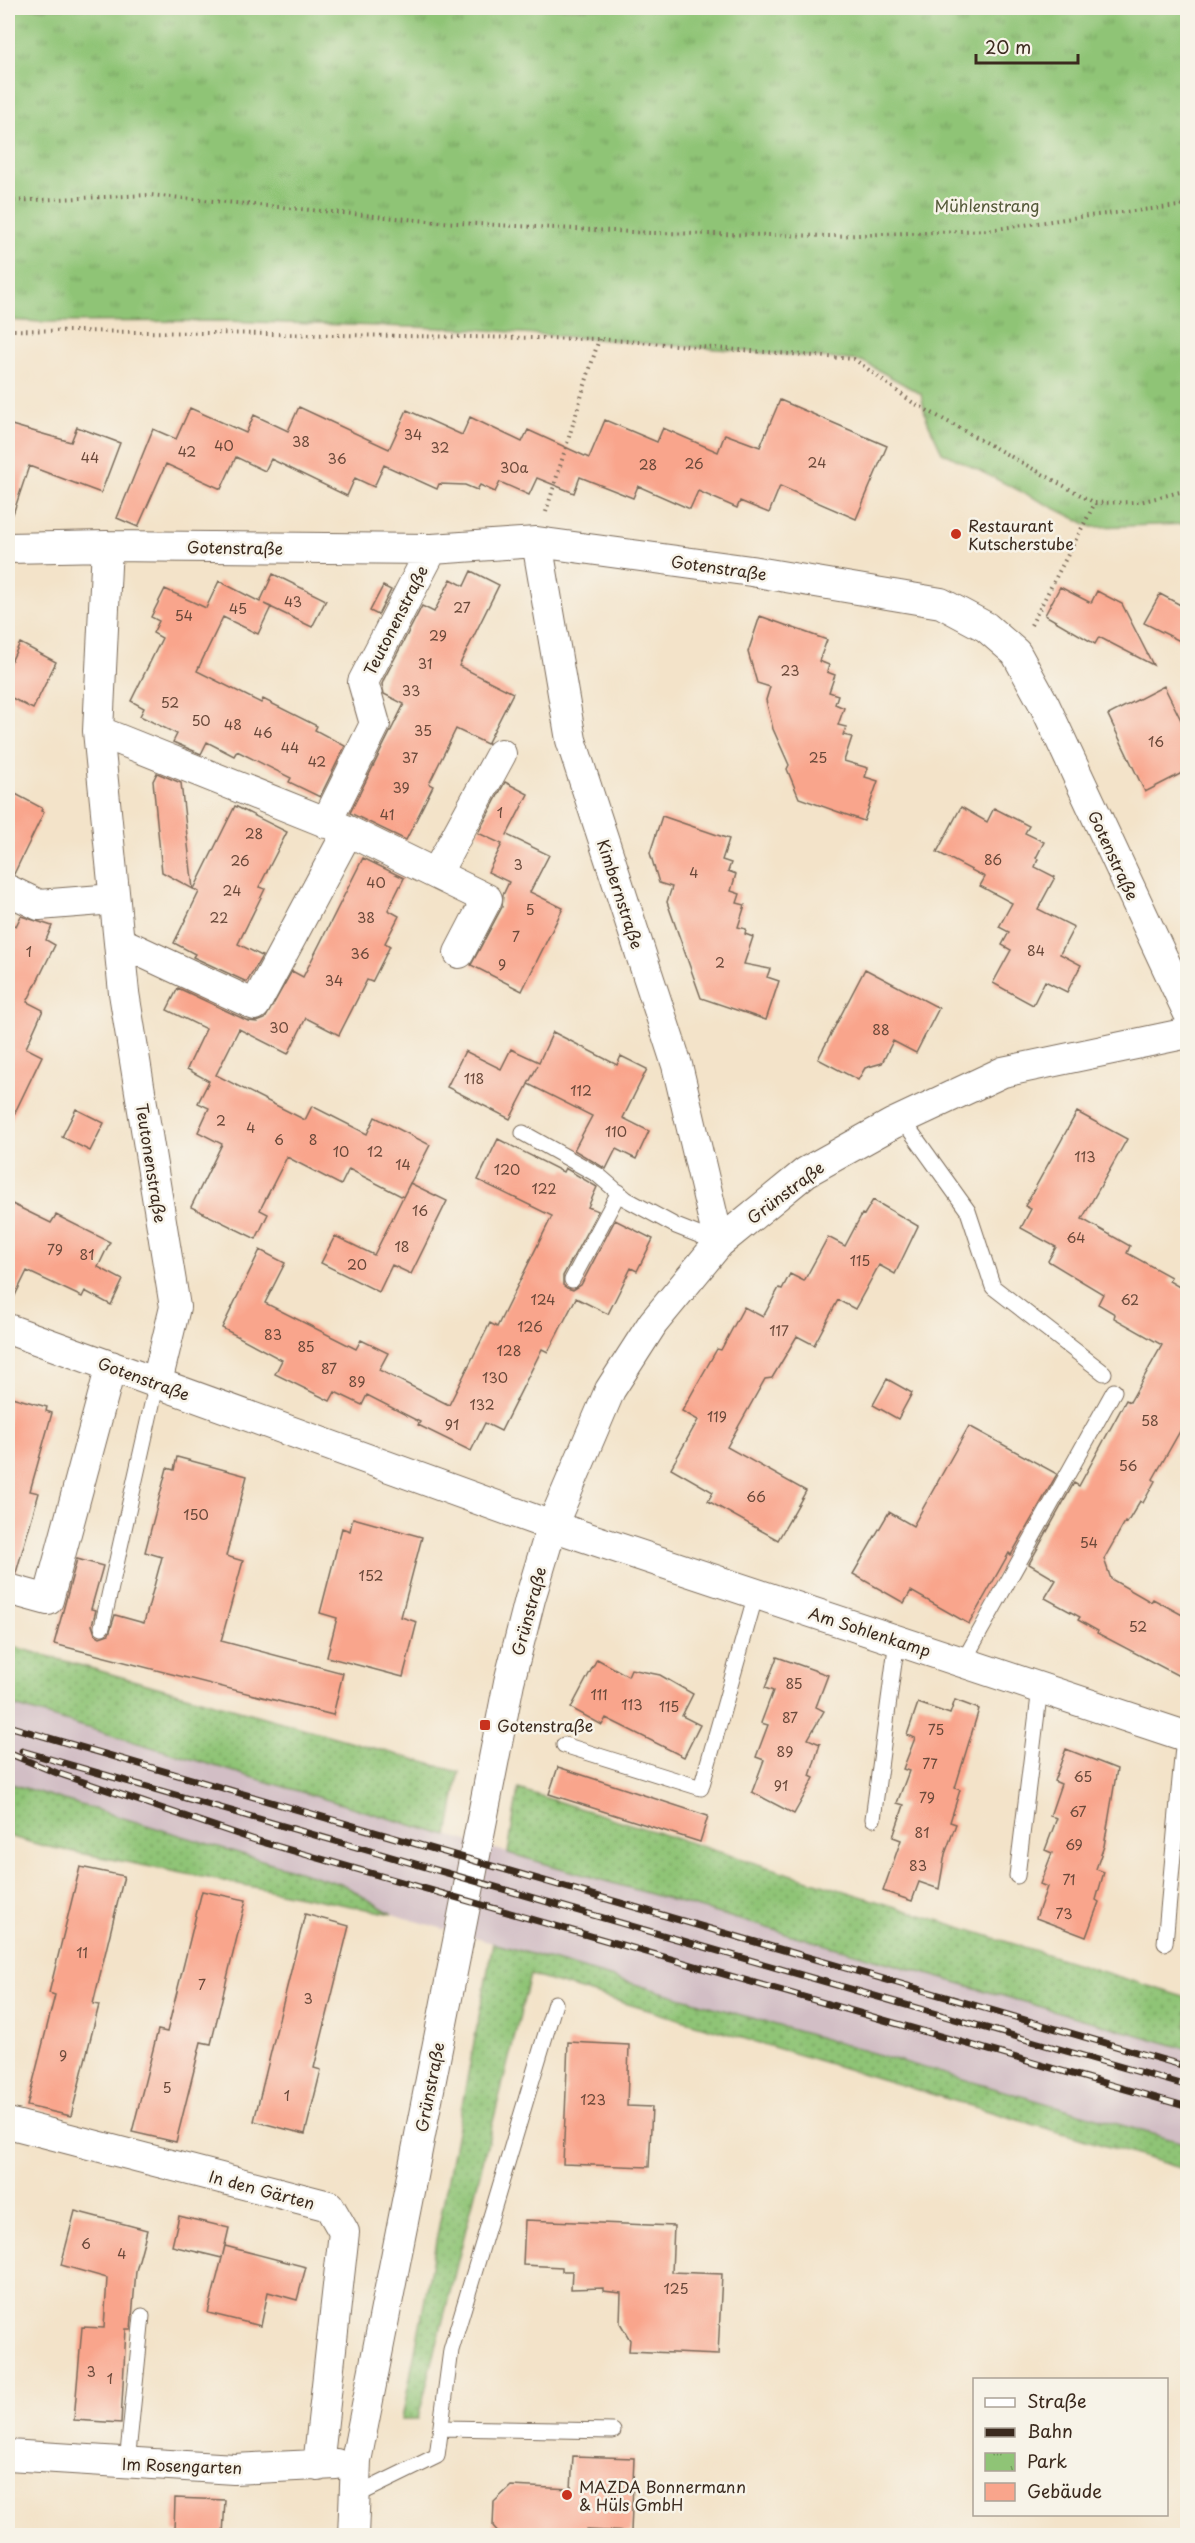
<svg xmlns="http://www.w3.org/2000/svg" width="1195" height="2543" viewBox="0 0 1195 2543" font-family="'Playpen Sans',sans-serif">
<defs>
<pattern id="grass-dots" width="8" height="8" patternUnits="userSpaceOnUse" patternTransform="scale(1.5)"><rect width="8" height="8" fill="#8fc476"/><path d="M2 2h.1M6 6h.1" fill="none" stroke="#769f60" stroke-width="1.8" stroke-linecap="round"/></pattern>
<pattern id="park-tufts" width="24" height="20" patternUnits="userSpaceOnUse" patternTransform="scale(1.5)"><rect width="24" height="20" fill="#8fc476"/><path d="M3 7l-1-3M5 7V3M7 7l1-3M15 17l-1-3M17 17v-4M19 17l1-3" fill="none" stroke="#769f60"/></pattern>
</defs>
<rect width="100%" height="100%" fill="#f7f3e8"/>
<filter id="ink" filterUnits="userSpaceOnUse"><feTurbulence type="fractalNoise" baseFrequency=".0167" numOctaves="2"/><feDisplacementMap in="SourceGraphic" scale="12" xChannelSelector="R" yChannelSelector="G"/><feConvolveMatrix kernelMatrix="1 2 1 2 8 2 1 2 1" color-interpolation-filters="sRGB"/></filter>
<filter id="wash" filterUnits="userSpaceOnUse"><feTurbulence type="fractalNoise" baseFrequency=".008" numOctaves="4" result="noise"/><feDisplacementMap in="SourceGraphic" scale="24" xChannelSelector="R" yChannelSelector="G"/><feGaussianBlur stdDeviation="1.35" result="paint"/><feColorMatrix in="noise" values="0 0 0 0 0 0 0 0 0 0 0 0 0 0 0 0 0 1.4 0 .05"/><feComposite in="paint" operator="in"/></filter>
<g filter="url(#wash)">
<rect width="100%" height="100%" fill="#f3e3c9"/>
<path fill="#d2bec5" d="M8 1704 508 1853 1187 2049V2144L392 1914 344 1885 8 1783Z"/>
<path fill="url(#grass-dots)" stroke="#65774a" stroke-width="1.5" d="M8 1645 459 1772 448 1836 8 1704Z
M8 1783 344 1885 392 1914 44 1846 8 1836Z
M518 1789 1187 1998V2049L508 1853Z
M493 1943 1187 2144V2170L530 1975 418 2419H402Z"/>
<path fill="url(#park-tufts)" stroke="#65774a" stroke-width="1.5" d="M8 8H1187V524L1092 527 942 452 926 418 921 394 862 361 474 329 225 321 42 322 8 320Z"/>
<g id="blocks">
<path fill="#f9a58c" d="M780 400 887 446 856 519 780 486 769 513 740 501 737 508 698 491 690 509 638 486 633 498 580 477 574 493 537 478 529 495 500 482 495 492 480 485 477 490 465 485 439 484 437 489 384 465 374 487 355 478 347 496 271 459 265 471 236 457 221 489 166 464 138 527 117 518 153 429 176 439 190 408 246 433 254 415 288 431 299 407 389 449 407 410 462 435 470 417 522 442 528 430 589 458 605 420 657 442 663 428 718 452 725 434 760 447Z
M8 424 71 442 77 427 120 443 101 493 29 466 13 514 8 513Z
M471 571 499 585 459 666 513 693 487 744 456 729 429 784 433 786 406 840 350 813 404 704 384 694 382 684 384 679 422 606 434 612 451 579 464 586Z
M273 574 326 600 312 627 264 604 271 607 258 634 223 617 197 671 261 703 263 699 317 726 315 730 345 746 320 797 289 782 291 778 237 751 234 756 207 742 201 754 173 742 177 734 140 716 144 708 131 701 162 638 153 633 159 621 151 617 165 589 206 608 219 581 260 602Z
M383 586 391 590 378 615 370 611Z
M1060 587 1091 603 1097 591 1122 604 1153 665 1099 637 1095 644 1045 615Z
M1160 594 1188 609V645L1144 623Z
M760 616 827 640 819 661 829 665 827 672 835 675 829 692 838 695 835 704 844 708 838 725 846 727 843 735 852 737 844 761 868 768 865 777 878 781 864 821 799 798 787 769 789 765 773 729 766 700 770 687 757 683 748 652Z
M20 643 56 662 33 709 8 696V668Z
M1164 686 1188 734V770L1145 792 1108 715Z
M157 773 181 783 193 889 162 872 153 781Z
M505 782 528 794 507 835 549 855 530 892 563 908 522 991 471 965 502 907 503 895 509 882 488 872 502 844 478 833Z
M8 790 42 808 41 811 44 812 14 874 8 873Z
M235 806 287 832 259 887 265 889 238 944 262 956 247 982 193 957 195 954 174 943 199 892 194 889Z
M961 807 987 822 994 808 1029 826 1025 833 1044 842 1036 858 1038 859 1035 867 1055 877 1038 909 1074 927 1060 954 1081 965 1067 992 1045 981 1033 1005 993 983 1011 950 1002 945 1009 932 999 927 1012 903 980 886 985 877 937 852Z
M662 816 729 839 722 860 731 863 728 871 736 874 731 891 740 894 737 903 745 905 738 927 746 929 745 934 753 937 744 964 770 969 767 977 779 981 766 1020 701 998 667 902 672 887 659 883 650 853Z
M363 858 404 878 388 910 399 916 385 943 390 946 372 982 367 980 339 1035 306 1018 288 1054 239 1029 216 1075 305 1120 312 1106 367 1134 375 1117 430 1145 403 1197 349 1169 341 1185 287 1157 260 1210 268 1214 256 1239 191 1207 222 1144 198 1132 209 1108 198 1103 209 1081 187 1069 206 1029 167 1010 178 988 248 1021 257 1022 265 1019 292 971 303 977Z
M21 916 52 926 46 940 55 945 27 1002 43 1010 26 1048 42 1056 8 1127V922L16 926Z
M865 969 939 1008 916 1053 893 1041 882 1063 865 1068 858 1080 818 1059Z
M553 1032 617 1065 621 1056 647 1069 623 1118 649 1131 636 1159 616 1149 606 1169 574 1150 592 1116 528 1084 538 1065 510 1119 447 1087 465 1051 501 1069 511 1049 539 1062Z
M76 1109 104 1123 90 1151 62 1137Z
M1077 1112 1127 1139 1082 1219 1130 1246 1127 1253 1171 1277 1169 1281 1188 1292V1417L1153 1479 1155 1481 1143 1503 1140 1501 1127 1523 1125 1522 1104 1559 1111 1579 1151 1602 1153 1599 1188 1618V1661L1179 1676 1097 1633 1098 1631 1078 1620 1080 1617 1045 1598 1056 1580 1029 1564 1074 1483 1079 1486 1126 1400 1130 1402 1162 1345 1114 1318 1115 1314 1098 1304 1103 1294 1048 1261 1056 1247 1021 1228 1031 1209 1025 1206Z
M498 1139 563 1172 565 1168 597 1187 588 1207 598 1211 563 1276V1285L567 1288 573 1290 581 1285 615 1220 653 1239 637 1271 631 1268 608 1314 576 1298 548 1352 542 1349 501 1431 485 1423 471 1451 418 1425 420 1422 367 1395 362 1405 335 1392 330 1401 275 1374 282 1360 222 1328 260 1250 285 1263 265 1303 356 1349 361 1340 388 1353 379 1370 449 1405 490 1323 497 1327 552 1216 478 1180Z
M410 1183 447 1201 411 1274 392 1265 379 1292 321 1263 335 1236 374 1255Z
M873 1200 918 1226 895 1274 879 1265 855 1309 838 1300 814 1345 797 1336 772 1378 765 1379 727 1447 806 1491 778 1540 708 1501 713 1492 671 1468 698 1420 682 1411 717 1349 721 1350 744 1307 763 1317 779 1288 782 1289 790 1274 804 1281 828 1237 845 1246 862 1214 864 1215Z
M8 1202 51 1223 56 1215 110 1242 98 1267 123 1280 111 1305 85 1291 82 1297 27 1271 8 1310Z
M887 1379 912 1393 898 1419 873 1405Z
M8 1396 47 1407 46 1411 52 1413 30 1491 39 1493 16 1573 8 1572Z
M969 1426 1057 1474 1011 1555 1009 1553 969 1624 911 1591 904 1603 853 1574 889 1512 913 1526Z
M177 1457 247 1476 226 1556 243 1561 221 1641 343 1673 333 1715 54 1644 77 1559 103 1566 91 1609 96 1610 92 1625 95 1634 100 1637 109 1634 115 1615 144 1623 162 1557 145 1552 167 1468 174 1470Z
M353 1518 422 1537 401 1617 417 1622 403 1677 327 1657 337 1618 320 1613 342 1528 350 1531Z
M777 1657 828 1675 816 1707 824 1711 808 1739 820 1744 810 1776 814 1778 794 1814 752 1792 764 1760 756 1757 768 1725 761 1723 773 1691 765 1688Z
M597 1659 628 1676 631 1669 660 1675 693 1694 682 1716 700 1725 684 1757 606 1718 602 1725 571 1708Z
M955 1700 979 1709 955 1788 960 1790 950 1822 956 1824 945 1854 939 1889 919 1882 912 1901 883 1891 901 1840 893 1837 904 1805 897 1803 909 1771 903 1769 915 1738 907 1735 918 1703 950 1714Z
M1066 1749 1117 1769 1104 1846 1096 1869 1104 1872 1096 1900 1099 1902 1086 1937 1036 1918 1047 1887 1040 1884 1052 1853 1045 1850 1057 1818 1050 1816 1061 1784 1054 1781Z
M558 1767 708 1816 700 1842 549 1794Z
M80 1867 124 1876 93 2004 99 2005 71 2116 27 2106 55 1995 49 1993Z
M202 1891 246 1900 211 2044 201 2042 176 2142 132 2132 158 2030 167 2032Z
M305 1914 349 1926 314 2068 321 2070 305 2134 254 2121Z
M568 2042 629 2045 627 2106 652 2107 649 2167 563 2164Z
M75 2211 147 2230 136 2271 131 2329H126L121 2423 74 2420 82 2327 104 2328 107 2278 61 2265Z
M179 2216 229 2228 222 2258 172 2246Z
M525 2220 674 2226 672 2272 722 2274 718 2355 629 2351 630 2340 620 2323 621 2293 603 2291V2288L571 2289 572 2271H562V2267L523 2265Z
M225 2246 306 2267 297 2300 268 2292 261 2326 208 2313Z
M573 2456 634 2458 631 2532 587 2530V2535H501L493 2526 494 2502 511 2486 571 2489Z
M175 2498 225 2500 223 2535H179V2532L174 2531Z"/>
</g>
</g>
<g filter="url(#ink)">
<use href="#blocks" fill-opacity="0" stroke="#7b6b5a" stroke-width="1.5"/>
<g fill="none" stroke-linecap="round" stroke-linejoin="round">
<g stroke="#7b6b5a" stroke-width="17">
<path id="service" d="M902 1119 968 1211 993 1287 1104 1373
M523 1133 598 1175 626 1199 676 1226 719 1243
M572 1280 619 1192
M102 1627 157 1382
M963 1662 1114 1391
M564 1745 701 1788 756 1594
M873 1819 897 1640
M1017 1876 1040 1688
M1165 1943 1184 1736
M442 2428 613 2431
M127 2463 142 2316
M355 2496 437 2456 451 2350 555 2003"/>
</g>
<g stroke="#7b6b5a" stroke-width="32">
<path id="minor" d="M537 542 571 740 677 1065 719 1243
M107 546 98 731 124 993 175 1307 157 1382
M8 548 107 546 432 549 537 542 751 571 941 603 986 627 1016 653 1045 706 1188 1012
M98 731 348 831 487 899 459 953
M326 823 375 724 363 682 432 549
M436 874 501 754
M8 890 39 905 114 899
M120 942 255 1005 348 831
M8 1329 552 1526 1188 1737
M8 1589 48 1600 111 1366
M8 2123 329 2206 344 2232 318 2466
M8 2455 234 2469 336 2464
M353 2536 356 2461 509 1682 530 1599 552 1526 610 1390 653 1323 719 1243 806 1172 892 1124 1003 1072 1188 1033"/>
</g>
<path stroke="#7b6b5a" stroke-width="4" stroke-dasharray="1.5 4.5" stroke-linecap="butt" d="M8 201 150 195 439 222 652 233 831 236 989 230 1079 217 1188 205
M8 330 600 339 854 359 912 402 1095 503 1140 502 1188 490
M546 512 599 339
M1031 625 1095 503"/>
<use href="#service" stroke="#fff" stroke-width="15"/>
<use href="#minor" stroke="#fff" stroke-width="30"/>
<g stroke="#3b2a1e" stroke-width="7">
<path id="rail" d="M8 1726 1188 2067
M22 1751 1188 2086
M8 1753 57 1773 255 1840 1188 2107"/>
</g>
<use href="#rail" stroke="#f7f3e8" stroke-width="4.5" stroke-dasharray="14" stroke-linecap="butt"/>
</g>
</g>
<g fill="#c8321e" stroke="#f7f3e8" stroke-width="2">
<circle cx="956" cy="534" r="6"/>
<rect x="479" y="1719" width="12" height="12" rx="3"/>
<circle cx="567" cy="2495" r="6"/>
</g>
<g text-anchor="middle" dominant-baseline="central" stroke-width="5" stroke-linejoin="round" paint-order="stroke">
<g font-size="14" fill="#6a493a">
<text x="413" y="434">34</text>
<text x="301" y="441">38</text>
<text x="224" y="445">40</text>
<text x="440" y="447">32</text>
<text x="187" y="451">42</text>
<text x="90" y="457">44</text>
<text x="337" y="458">36</text>
<text x="817" y="462">24</text>
<text x="694" y="463">26</text>
<text x="648" y="464">28</text>
<text x="514" y="467">30a</text>
<text x="293" y="601">43</text>
<text x="462" y="607">27</text>
<text x="238" y="608">45</text>
<text x="184" y="615">54</text>
<text x="438" y="635">29</text>
<text x="425" y="663">31</text>
<text x="790" y="670">23</text>
<text x="411" y="690">33</text>
<text x="170" y="702">52</text>
<text x="201" y="720">50</text>
<text x="233" y="724">48</text>
<text x="423" y="730">35</text>
<text x="263" y="732">46</text>
<text x="1156" y="741">16</text>
<text x="290" y="747">44</text>
<text x="410" y="757">37</text>
<text x="818" y="757">25</text>
<text x="317" y="761">42</text>
<text x="401" y="787">39</text>
<text x="500" y="812">1</text>
<text x="387" y="814">41</text>
<text x="254" y="833">28</text>
<text x="993" y="859">86</text>
<text x="240" y="860">26</text>
<text x="518" y="864">3</text>
<text x="694" y="872">4</text>
<text x="376" y="882">40</text>
<text x="232" y="890">24</text>
<text x="530" y="909">5</text>
<text x="219" y="917">22</text>
<text x="366" y="917">38</text>
<text x="516" y="936">7</text>
<text x="1036" y="950">84</text>
<text x="29" y="951">1</text>
<text x="360" y="953">36</text>
<text x="720" y="962">2</text>
<text x="502" y="964">9</text>
<text x="334" y="980">34</text>
<text x="279" y="1027">30</text>
<text x="881" y="1029">88</text>
<text x="474" y="1078">118</text>
<text x="581" y="1090">112</text>
<text x="221" y="1120">2</text>
<text x="251" y="1127">4</text>
<text x="616" y="1131">110</text>
<text x="279" y="1139">6</text>
<text x="313" y="1139">8</text>
<text x="341" y="1151">10</text>
<text x="375" y="1151">12</text>
<text x="1085" y="1156">113</text>
<text x="403" y="1164">14</text>
<text x="507" y="1169">120</text>
<text x="544" y="1188">122</text>
<text x="420" y="1210">16</text>
<text x="1076" y="1237">64</text>
<text x="402" y="1246">18</text>
<text x="55" y="1249">79</text>
<text x="87" y="1254">81</text>
<text x="860" y="1260">115</text>
<text x="357" y="1264">20</text>
<text x="543" y="1299">124</text>
<text x="1130" y="1299">62</text>
<text x="530" y="1326">126</text>
<text x="779" y="1330">117</text>
<text x="273" y="1334">83</text>
<text x="306" y="1346">85</text>
<text x="509" y="1350">128</text>
<text x="329" y="1368">87</text>
<text x="495" y="1377">130</text>
<text x="357" y="1381">89</text>
<text x="482" y="1404">132</text>
<text x="717" y="1416">119</text>
<text x="1150" y="1420">58</text>
<text x="452" y="1424">91</text>
<text x="1128" y="1465">56</text>
<text x="756" y="1496">66</text>
<text x="196" y="1514">150</text>
<text x="1089" y="1542">54</text>
<text x="371" y="1575">152</text>
<text x="1138" y="1626">52</text>
<text x="794" y="1683">85</text>
<text x="599" y="1694">111</text>
<text x="632" y="1704">113</text>
<text x="669" y="1706">115</text>
<text x="790" y="1717">87</text>
<text x="936" y="1729">75</text>
<text x="785" y="1751">89</text>
<text x="930" y="1763">77</text>
<text x="1083" y="1776">65</text>
<text x="781" y="1785">91</text>
<text x="927" y="1797">79</text>
<text x="1078" y="1811">67</text>
<text x="922" y="1832">81</text>
<text x="1074" y="1844">69</text>
<text x="918" y="1865">83</text>
<text x="1069" y="1879">71</text>
<text x="1064" y="1913">73</text>
<text x="82" y="1952">11</text>
<text x="202" y="1984">7</text>
<text x="308" y="1998">3</text>
<text x="63" y="2055">9</text>
<text x="167" y="2087">5</text>
<text x="287" y="2095">1</text>
<text x="593" y="2099">123</text>
<text x="86" y="2243">6</text>
<text x="122" y="2253">4</text>
<text x="676" y="2288">125</text>
<text x="91" y="2371">3</text>
<text x="110" y="2378">1</text>
</g>
<g font-size="16" fill="#545838" stroke="#f7f3e8">
<text x="987" y="205">Mühlenstrang</text>
</g>
<g font-size="16" fill="#3b2a1e" stroke="#f7f3e8" text-anchor="start">
<text x="968" y="525">Restaurant<tspan x="968" dy="18">Kutscherstube</tspan></text>
<text x="497" y="1725">Gotenstraße</text>
<text x="579" y="2486">MAZDA Bonnermann<tspan x="579" dy="18">&amp; Hüls GmbH</tspan></text>
</g>
<g font-size="16" fill="#3b2a1e" stroke="#f7f3e8">
<text transform="translate(235 547) rotate(1)">Gotenstraße</text>
<text transform="translate(719 567) rotate(8)">Gotenstraße</text>
<text transform="translate(395 620) rotate(-63)">Teutonenstraße</text>
<text transform="translate(1114 855) rotate(65)">Gotenstraße</text>
<text transform="translate(621 894) rotate(72)">Kimbernstraße</text>
<text transform="translate(152 1163) rotate(81)">Teutonenstraße</text>
<text transform="translate(785 1192) rotate(-37)">Grünstraße</text>
<text transform="translate(144 1378) rotate(20)">Gotenstraße</text>
<text transform="translate(528 1611) rotate(-75)">Grünstraße</text>
<text transform="translate(870 1631) rotate(18)">Am Sohlenkamp</text>
<text transform="translate(429 2087) rotate(-79)">Grünstraße</text>
<text transform="translate(262 2189) rotate(15)">In den Gärten</text>
<text transform="translate(182 2465) rotate(2)">Im Rosengarten</text>
</g>
</g>
<rect width="1195" height="2543" fill="none" stroke="#f7f3e8" stroke-width="30"/>
<rect x="973" y="2378" width="195" height="138" fill="#f7f3e8" stroke="#aca397" stroke-width="1.5"/>
<rect x="985" y="2398" width="30" height="9" fill="#ffffff" stroke="#aca397" stroke-width="1.5"/>
<text x="1027" y="2408" font-size="18" fill="#3b2a1e">Straße</text>
<rect x="985" y="2428" width="30" height="9" fill="#3b2a1e" stroke="#aca397" stroke-width="1.5"/>
<text x="1027" y="2438" font-size="18" fill="#3b2a1e">Bahn</text>
<rect x="985" y="2453" width="30" height="18" fill="url(#park-tufts)" stroke="#aca397" stroke-width="1.5"/>
<text x="1027" y="2468" font-size="18" fill="#3b2a1e">Park</text>
<rect x="985" y="2483" width="30" height="18" fill="#f9a58c" stroke="#aca397" stroke-width="1.5"/>
<text x="1027" y="2498" font-size="18" fill="#3b2a1e">Gebäude</text>
<path d="M976 54v9h102v-9" fill="none" stroke="#3b2a1e" stroke-width="3"/>
<text x="985" y="54" font-size="18" fill="#3b2a1e" stroke="#f7f3e8" stroke-width="4.5" paint-order="stroke">20 m</text>
</svg>
